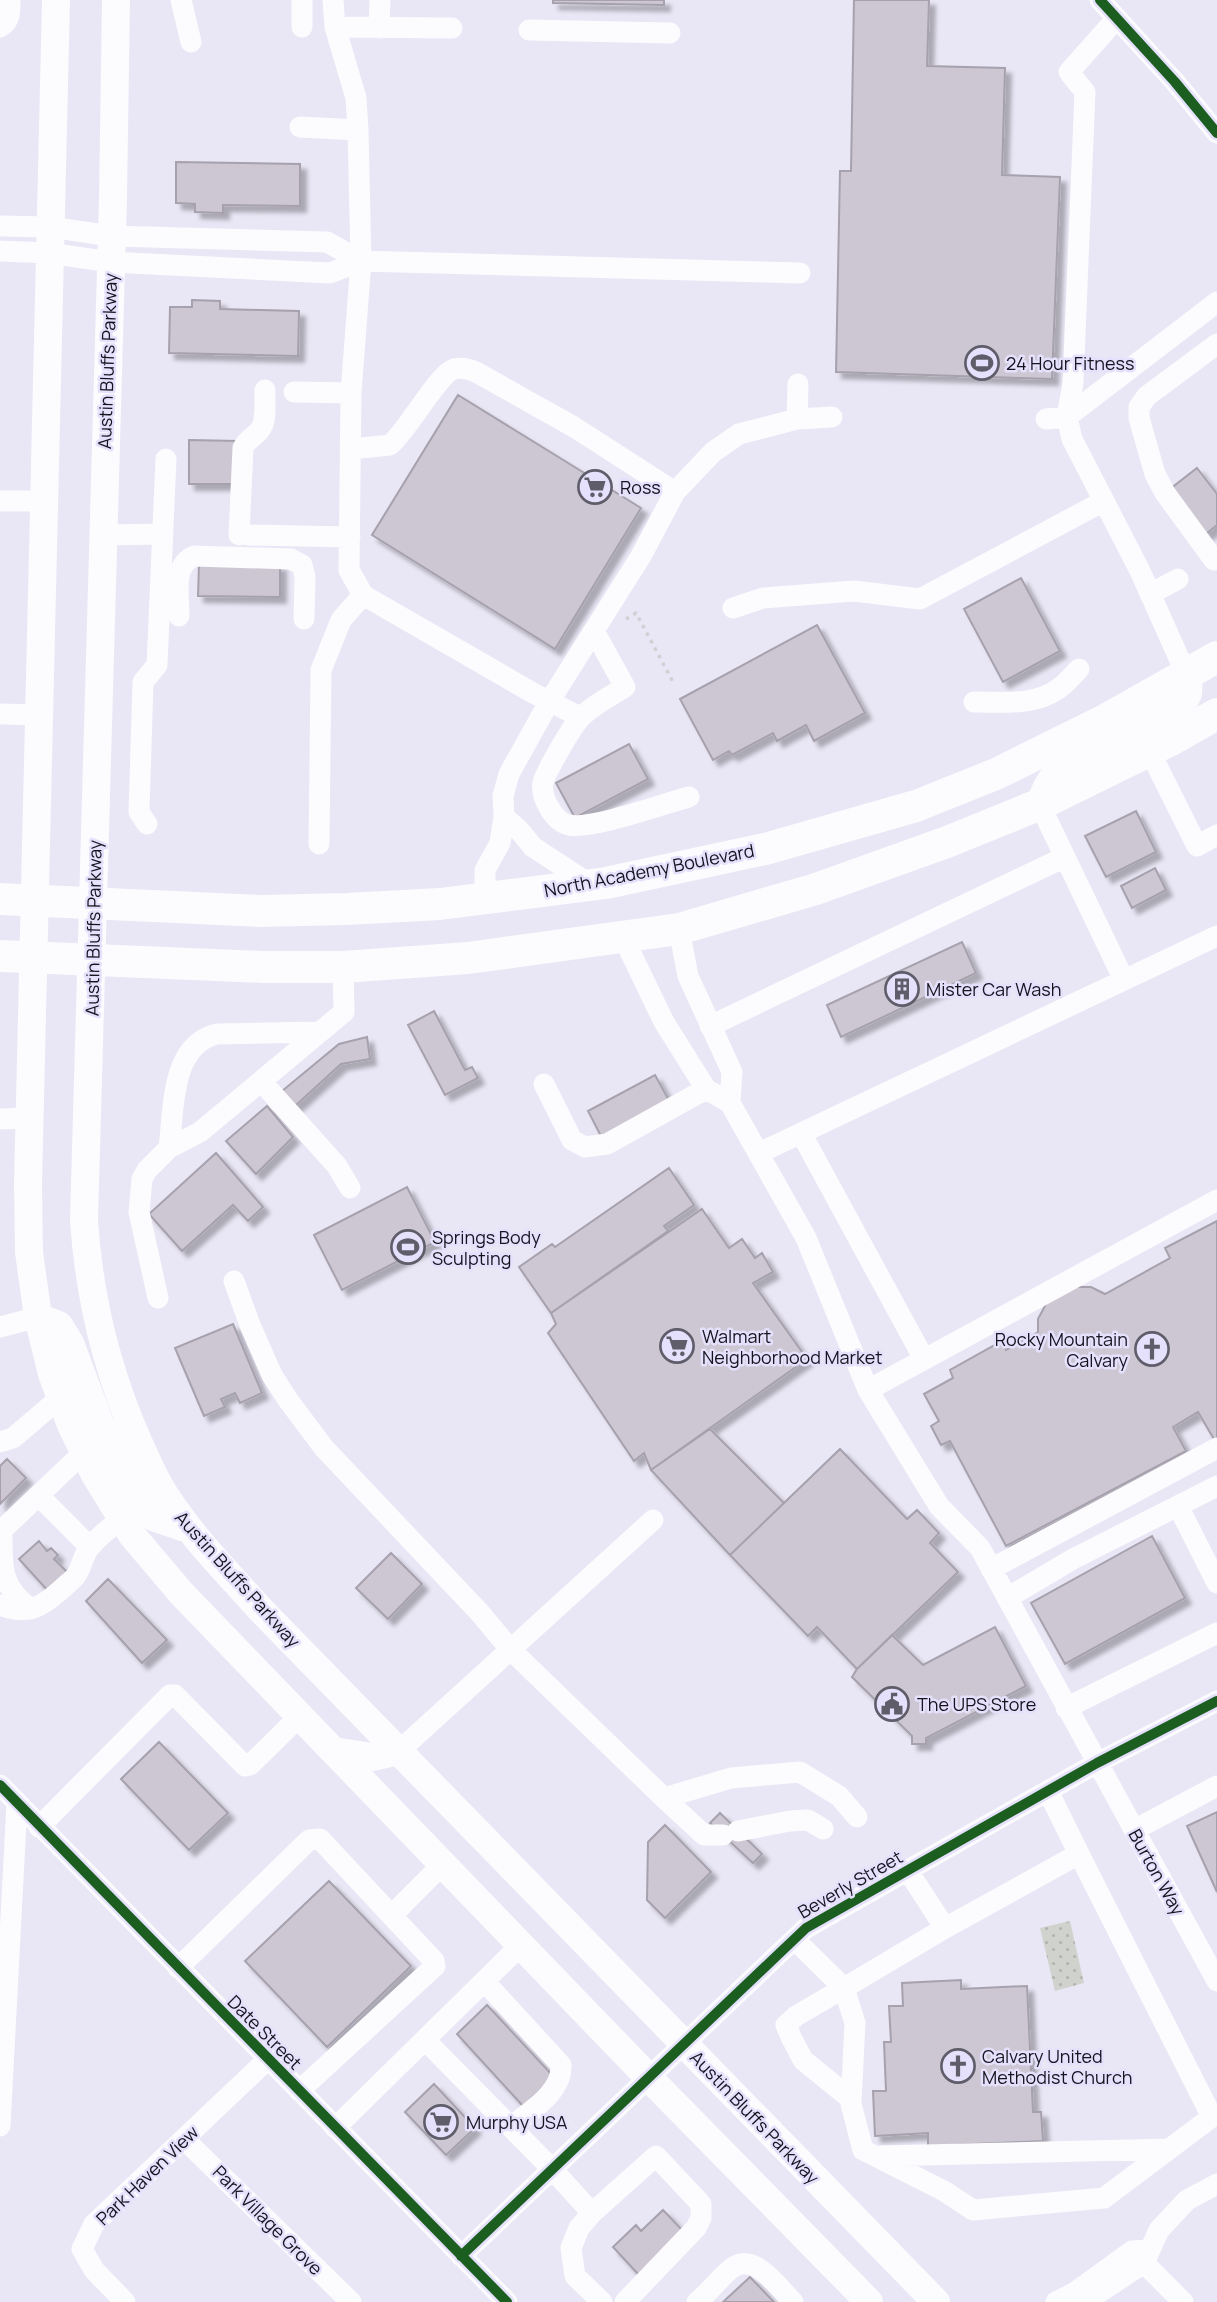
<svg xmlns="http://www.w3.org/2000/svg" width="1217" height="2302" viewBox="0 0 1217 2302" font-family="Manrope,sans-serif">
<defs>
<pattern id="park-dots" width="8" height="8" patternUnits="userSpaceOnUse" patternTransform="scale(1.75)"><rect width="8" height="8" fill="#d0d3cd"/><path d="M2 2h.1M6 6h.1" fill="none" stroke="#b2b4b0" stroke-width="1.8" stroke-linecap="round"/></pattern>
<filter id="shadow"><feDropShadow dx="6" dy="6" stdDeviation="2" flood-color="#0004"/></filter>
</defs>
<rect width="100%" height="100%" fill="#e9e6f5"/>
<path fill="url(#park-dots)" d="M1070 1921 1084 1983 1055 1991 1040 1928Z"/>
<path fill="#ccc7d3" stroke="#a6a1ad" stroke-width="2" filter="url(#shadow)" d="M553 0H664V5L553 3Z
M854 0H929L927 66 1005 68 1002 175 1060 177 1052 379 836 372 840 171H851Z
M176 162 300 164V206L223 205V213L195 212V204L176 203Z
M192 300 220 301V309L299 311 298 356 169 353 170 307H192Z
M458 395 641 508 555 649 372 535Z
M189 440 238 441 237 484H189Z
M1197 468 1217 494V525L1206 534 1170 489Z
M199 564 280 565V597L198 596Z
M1021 578 1060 651 1003 682 964 609Z
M817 625 865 713 814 741 806 725 777 741 773 733 732 755 729 751 713 760 680 699Z
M629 744 648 779 575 818 556 783Z
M1136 811 1156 852 1106 877 1085 836Z
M1155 868 1166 890 1132 908 1121 886Z
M962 942 976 973 841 1037 827 1005Z
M434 1011 465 1070 472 1067 478 1078 445 1095 408 1025Z
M367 1037 370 1059 341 1064 295 1106 282 1091 339 1044Z
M655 1075 671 1104 603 1140 588 1111Z
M267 1106 293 1137 256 1174 226 1141Z
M216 1153 263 1207 248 1221 233 1205 182 1251 149 1214Z
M669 1168 694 1205 664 1226 668 1231 551 1313 519 1267 552 1244 555 1247Z
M407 1187 435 1242 342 1290 314 1235Z
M702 1209 729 1248 742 1239 755 1258 762 1253 773 1272 753 1283 807 1359 651 1470 644 1453 634 1461 548 1333 556 1324 551 1313Z
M1217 1221V1440L1215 1441 1198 1412 1173 1427 1186 1451 1006 1546 950 1441 941 1445 931 1426 939 1421 924 1394 953 1378 950 1370 1002 1341 1006 1350 1038 1332V1319L1046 1304 1075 1287H1091L1105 1294 1170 1258 1165 1248Z
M233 1324 262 1393 240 1403 235 1393 221 1399 225 1407 204 1416 175 1348Z
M710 1429 784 1503 730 1555 651 1470Z
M840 1449 907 1519 917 1510 939 1533 930 1543 958 1572 857 1669 817 1627 808 1636 730 1555Z
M7 1459 26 1478 0 1504V1466Z
M1152 1536 1185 1598 1065 1664 1031 1603Z
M39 1541 47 1551 51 1548 58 1555 54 1559 69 1574 49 1592 19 1559Z
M391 1553 422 1584 388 1619 356 1588Z
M108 1579 167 1640 142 1663 86 1601Z
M995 1627 1026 1686 926 1738V1744H912V1736L852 1677 857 1669 892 1635 923 1665Z
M159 1742 228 1813 189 1850 121 1779Z
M1217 1812V1892L1187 1826Z
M720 1813 762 1854 753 1863 710 1823Z
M665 1825 711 1872 665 1918 647 1900 648 1842Z
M329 1881 411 1966 327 2047 245 1961Z
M961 1980V1989L1027 1986 1033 2112H1041L1043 2141 928 2146V2133L875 2136 873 2091H886L884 2042H891L889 2006H903L902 1983Z
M487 2005 554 2077 523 2106 457 2034Z
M434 2084 475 2128 446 2155 405 2112Z
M663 2210 684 2232 639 2275 613 2247 636 2225 641 2231Z
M750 2277 774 2302H723Z"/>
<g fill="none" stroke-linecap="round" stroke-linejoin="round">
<path stroke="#d1d0d5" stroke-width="3.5" stroke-dasharray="3.5 5" stroke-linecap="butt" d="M626 619 636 613 673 682"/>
<path stroke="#fcfbfe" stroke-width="21" d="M181 0 191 42
M302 0V27
M333 0 335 27 356 98 358 130 361 261 351 393 349 570 363 595 533 693 580 717
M1100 0 1175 82 1217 133
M0 27C11 21 10 10 10 0
M335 27 452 28
M379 28 380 0
M529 30 670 33
M300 127 358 130
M0 226 50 227 111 236 327 242 361 261
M0 251 49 253 110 262 330 273 361 261 800 273
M798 384 797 419 832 417
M294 392 351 393
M1046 419 1067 417 1073 383 1085 92 1069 72 1117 18
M351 449 390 445C408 430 438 374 454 369 462 367 469 369 476 372L574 427 675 492
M0 501H44
M102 535 162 534
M239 535 243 448C247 439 253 438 259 431 268 421 264 403 265 390
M248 535 350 537
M1214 560 1165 493 1155 474 1139 418V407L1147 396 1217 344
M1150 594 1178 579
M733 608 763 598 854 591 920 599 1104 501
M179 616C179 595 172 566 194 556L291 559 302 565 305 577 304 619
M594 631 625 687C611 696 593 705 581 717 572 726 547 770 543 782 540 797 554 822 569 825 591 830 663 804 689 797
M1187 676 1140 571 1072 439 1067 417 1217 302
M974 702C1003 702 1034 706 1058 689 1066 684 1072 676 1079 669
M0 714 39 715
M1149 750 1197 846 1217 835
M1040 805 1124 980
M504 817 519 830 533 847 591 885
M147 824 139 812 143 682 157 665 166 459
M319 844 321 670 341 620 363 595
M485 899V870L500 843 504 817 503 796 509 774 549 702 641 556 675 492 713 452 739 434 797 419
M679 929 688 976 732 1072 730 1103
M623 937 664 1022 706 1089 730 1103 806 1238 868 1390 939 1506 980 1548 1217 1981
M710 1026 1065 857
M261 1081 337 1166 350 1188
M544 1084 572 1140 585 1147 607 1144 706 1089
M0 1119 30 1118
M801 1133 924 1359
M169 1148C174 1110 170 1045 217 1034L320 1032
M759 1153 1217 936
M234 1281 250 1325 272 1375 288 1400 324 1448 480 1613 510 1649 664 1798 731 1778 800 1772 839 1796 857 1817
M158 1298 139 1212 142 1179 147 1170 169 1148 200 1132 344 1012 343 967
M0 1327 38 1317
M868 1390 1217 1200
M0 1442 13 1438 61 1397
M39 1496 90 1547
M1178 1506 1217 1583
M2 1530C2 1567 0 1587 31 1609
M0 1532 84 1452
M991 1569 1217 1448
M1007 1598 1073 1559 1217 1486
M0 1605C28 1616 42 1607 63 1588 68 1583 76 1578 78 1572 83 1563 83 1556 89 1548 99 1536 110 1527 123 1519
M1066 1708 1217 1633
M399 1751 653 1520
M0 1785 507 2302
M1048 1791 1079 1854
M664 1798 704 1835H723
M39 1827 170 1695H175L245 1766 250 1765 300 1716
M1134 1830 1217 1786
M738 1831 790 1821 808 1820 823 1829
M1079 1854 1212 2117 1104 2198 973 2210 944 2191 863 2150 851 2104 855 2023 844 1988 945 1928Z
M908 1871 945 1928
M392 1915 443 1864
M794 1939 844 1988 796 2016 786 2025 791 2037 803 2060 851 2099
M178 1968 309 1840 320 1839 434 1961 435 1966 299 2091
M484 1981 561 2065C563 2092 530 2111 511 2127
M425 2040 552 2169 592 2213
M0 2126 17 1803
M335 2128 521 1945
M184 2139 351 2302
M880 2156 1168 2149
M461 2256 806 1928 1097 1763 1217 1701
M1144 2263 1183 2302
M125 2302 94 2270 82 2249 94 2224 268 2059
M602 2302 575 2276 571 2248 579 2228 592 2213 656 2156 701 2204V2218L696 2228 625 2302
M697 2302C710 2292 719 2278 732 2268 754 2251 779 2288 793 2302
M1056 2302 1074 2293 1132 2251 1148 2250
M1085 2302 1144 2263 1159 2230 1187 2200 1217 2184"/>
<path stroke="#fcfbfe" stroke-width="28" d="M56 0 28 1184 29 1252 38 1317 52 1374 71 1425 95 1475 132 1535 182 1594 649 2078 869 2302
M116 0 113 198 84 1220C89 1297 107 1371 138 1441 147 1460 155 1481 167 1498 193 1538 227 1572 259 1608L936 2302
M38 1317 59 1325 70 1343 99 1421 121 1467 153 1517 188 1529
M334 1751 372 1757 399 1751"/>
<path stroke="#fcfbfe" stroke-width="32" d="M1043 803C1047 788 1053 779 1064 768L1179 707 1186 693 1187 676
M0 899 260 911 347 909 440 904 606 883 765 849 916 806 996 774 1107 719 1217 657
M0 956 264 967H343L468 958 679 929 816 889 947 842 1043 803 1169 741 1217 714"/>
<g stroke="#e5e0fb" stroke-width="15">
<path id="cycleway" d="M1100 0 1175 82 1217 133
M0 1785 507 2302
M461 2256 806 1928 1097 1763 1217 1701"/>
</g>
<use href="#cycleway" stroke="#1b5e20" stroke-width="10"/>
</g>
<defs>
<g id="stadium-ring" transform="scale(1.75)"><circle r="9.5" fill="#e5e0fb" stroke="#605d6a" stroke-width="1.5"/><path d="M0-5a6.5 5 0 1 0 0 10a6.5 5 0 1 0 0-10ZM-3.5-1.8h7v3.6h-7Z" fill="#605d6a"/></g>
<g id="supermarket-ring" transform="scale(1.75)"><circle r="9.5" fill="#e5e0fb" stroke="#605d6a" stroke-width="1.5"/><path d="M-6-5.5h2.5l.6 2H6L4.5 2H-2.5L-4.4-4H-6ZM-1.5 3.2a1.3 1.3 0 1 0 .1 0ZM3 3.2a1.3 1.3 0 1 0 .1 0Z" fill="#605d6a"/></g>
<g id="building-ring" transform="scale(1.75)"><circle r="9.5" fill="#e5e0fb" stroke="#605d6a" stroke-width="1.5"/><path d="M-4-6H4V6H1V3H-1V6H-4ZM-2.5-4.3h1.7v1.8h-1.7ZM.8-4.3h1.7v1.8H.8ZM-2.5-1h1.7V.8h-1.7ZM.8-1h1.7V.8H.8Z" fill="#605d6a"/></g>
<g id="church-ring" transform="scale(1.75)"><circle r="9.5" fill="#e5e0fb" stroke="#605d6a" stroke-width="1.5"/><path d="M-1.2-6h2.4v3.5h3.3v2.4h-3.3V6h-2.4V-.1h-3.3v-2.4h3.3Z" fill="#605d6a"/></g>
<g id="civic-ring" transform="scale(1.75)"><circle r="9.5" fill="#e5e0fb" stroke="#605d6a" stroke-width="1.5"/><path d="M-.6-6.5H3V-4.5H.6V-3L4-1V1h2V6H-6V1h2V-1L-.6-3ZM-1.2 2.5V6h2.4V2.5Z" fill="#605d6a"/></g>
</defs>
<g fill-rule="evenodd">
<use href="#stadium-ring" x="982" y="363"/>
<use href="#supermarket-ring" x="595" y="487"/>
<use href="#building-ring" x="902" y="989"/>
<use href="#stadium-ring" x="408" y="1247"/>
<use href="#supermarket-ring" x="677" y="1346"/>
<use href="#church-ring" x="1152" y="1349"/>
<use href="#civic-ring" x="892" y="1704"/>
<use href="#church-ring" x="958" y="2066"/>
<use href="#supermarket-ring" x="441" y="2122"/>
</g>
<g text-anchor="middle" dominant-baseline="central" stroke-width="5" stroke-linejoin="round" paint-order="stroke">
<g font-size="18" fill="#16131f" stroke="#e5e0fb">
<text transform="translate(107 361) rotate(-88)">Austin Bluffs Parkway</text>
<text transform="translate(649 870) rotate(-11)">North Academy Boulevard</text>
<text transform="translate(93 928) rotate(-89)">Austin Bluffs Parkway</text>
<text transform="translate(238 1579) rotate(48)">Austin Bluffs Parkway</text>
<text transform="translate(1157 1872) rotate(61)">Burton Way</text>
<text transform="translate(850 1884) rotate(-30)">Beverly Street</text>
<text transform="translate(265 2032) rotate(45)">Date Street</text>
<text transform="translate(755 2117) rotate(46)">Austin Bluffs Parkway</text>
<text transform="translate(147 2175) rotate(-44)">Park Haven View</text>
<text transform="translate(268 2220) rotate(45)">Park Village Grove</text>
</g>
<g font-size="18" fill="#16131f" stroke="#e5e0fb" text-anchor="start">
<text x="1006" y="363">24 Hour Fitness</text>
<text x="620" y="487">Ross</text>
<text x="926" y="989">Mister Car Wash</text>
<text x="432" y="1237">Springs Body<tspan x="432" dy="21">Sculpting</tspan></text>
<text x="702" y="1336">Walmart<tspan x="702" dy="21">Neighborhood Market</tspan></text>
<text x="1128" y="1339" text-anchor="end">Rocky Mountain<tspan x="1128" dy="21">Calvary</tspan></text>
<text x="917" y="1704">The UPS Store</text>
<text x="982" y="2056">Calvary United<tspan x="982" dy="21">Methodist Church</tspan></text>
<text x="466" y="2122">Murphy USA</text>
</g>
</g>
</svg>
